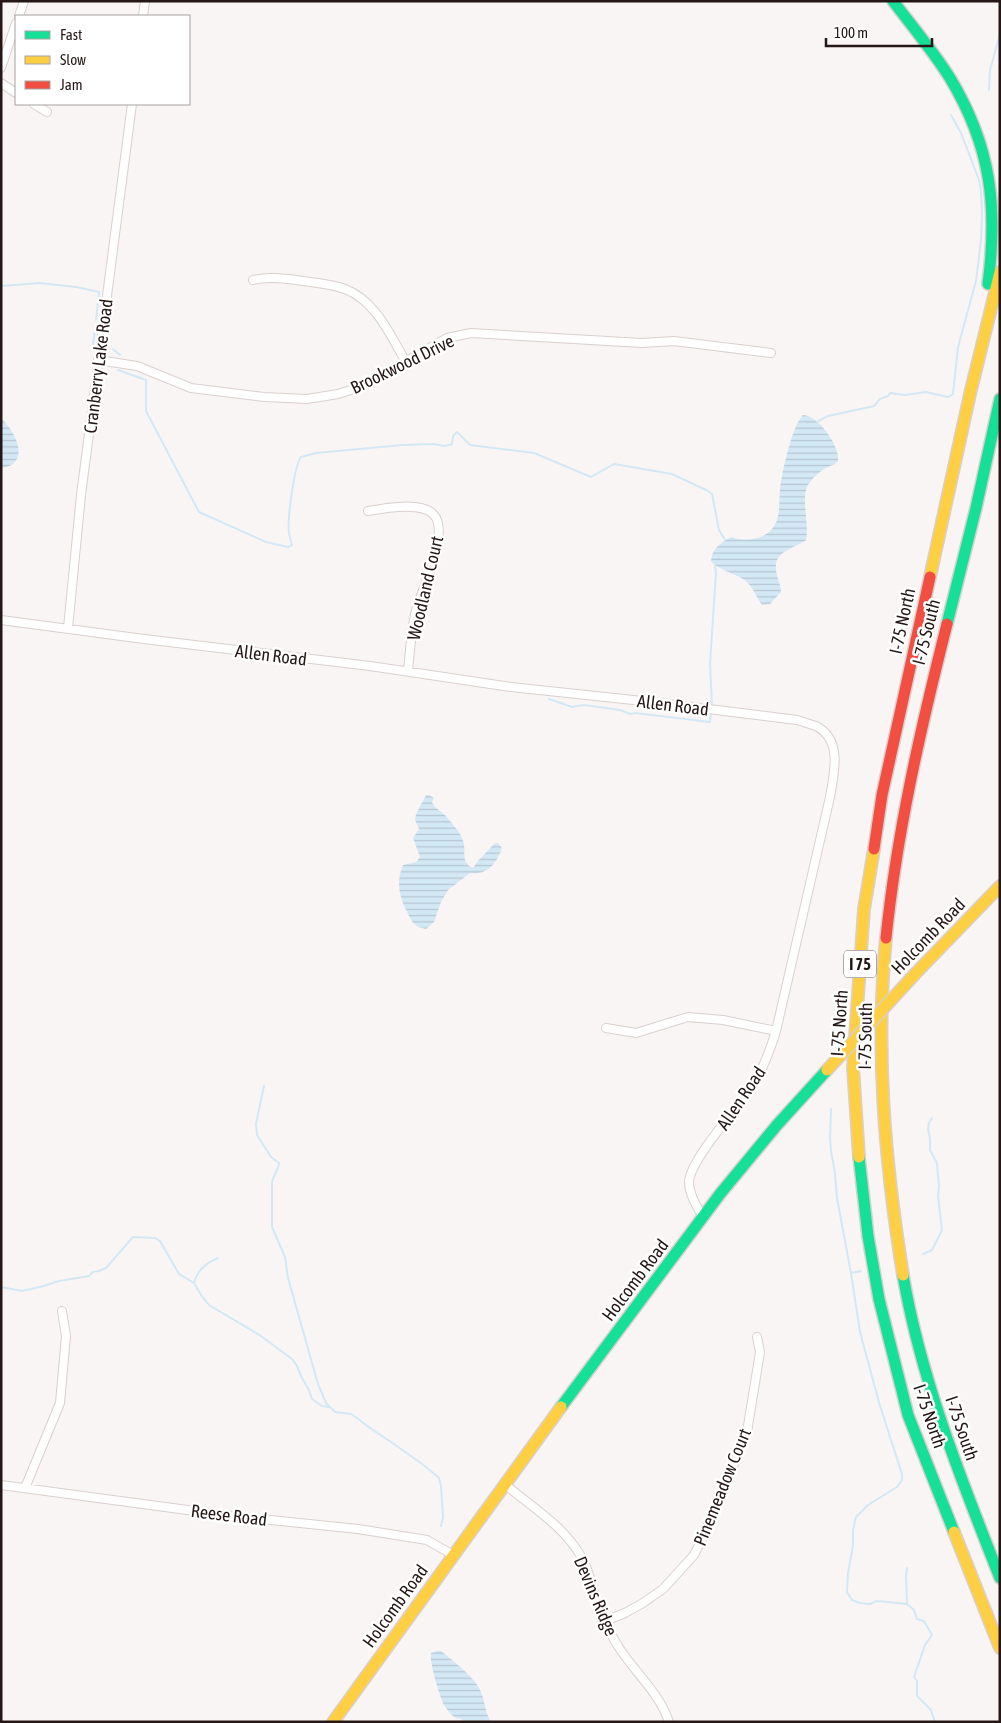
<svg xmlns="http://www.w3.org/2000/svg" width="1001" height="1723" viewBox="0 0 1001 1723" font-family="'Asap Condensed',sans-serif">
<defs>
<pattern id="water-rules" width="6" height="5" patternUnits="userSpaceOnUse" patternTransform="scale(1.25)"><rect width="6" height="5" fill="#d3e8f5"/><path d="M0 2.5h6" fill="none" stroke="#b5c6d1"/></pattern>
</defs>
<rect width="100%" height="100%" fill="#faf5f5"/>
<path fill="url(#water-rules)" d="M803 415C819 416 840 446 838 461 835 465 832 465 828 467 821 470 815 476 810 482 799 496 810 523 806 540 796 548 774 551 776 568 776 577 781 584 781 592L770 604 762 605C756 597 753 587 746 581 737 574 716 569 711 561 712 549 720 543 731 537 747 543 771 539 777 520 780 511 779 499 780 489 782 472 792 426 803 415Z
M1 418C15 431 32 463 2 468Z
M426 795H429L434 798 432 802C434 808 441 811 446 816 451 822 459 831 462 838 468 851 459 862 473 868L477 862 494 844 498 843 502 848C498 860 490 872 478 873 475 874 473 873 470 873L448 890 441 902 434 922 426 929C414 927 412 922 407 912 399 896 396 882 403 865L416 862 420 857 413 838 419 829 415 820 416 814Z
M436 1651H441L446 1655C456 1663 477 1680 481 1692 485 1702 485 1712 491 1722H465L461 1719 455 1718C451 1714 447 1710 444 1705 440 1697 429 1662 431 1653Z"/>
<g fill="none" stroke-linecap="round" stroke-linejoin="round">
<path stroke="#d3e8f5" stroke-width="2" d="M989 90 990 70 1000 34
M1 286 40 283 76 287 99 292 96 320
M93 346 95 328
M113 349 120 355
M118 370 146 380V411L199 512 266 542 288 547 292 545C291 541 290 537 289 534 287 521 294 466 301 457L316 453 402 445 433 444 445 446 452 444 453 436 457 432 470 445 534 453 591 477 614 464 672 474 706 490 712 494 719 530 725 540
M817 422 828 416 874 406 880 399 888 396 890 393 905 395 926 392 948 397 953 394 958 347 976 281 981 241 982 212 981 191 979 180 961 133 951 115
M549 699 572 707 584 705 620 710 630 714 635 713 710 722 711 712
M712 707 710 663 716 573 715 566
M264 1086 256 1124 257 1135 271 1157 279 1163C279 1169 273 1176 272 1182V1227L285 1257 288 1278 318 1384 326 1403 335 1412 351 1414 357 1418 370 1428 394 1444 425 1466 439 1478 441 1486 443 1517 441 1526
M831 1109 830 1139 831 1151 835 1173 837 1198 851 1273 860 1332 880 1406 902 1474V1480L897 1487 868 1505 856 1517 853 1530V1546L848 1573 847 1592 852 1600 860 1603 870 1604 877 1601 907 1604 914 1610 917 1619 924 1621 932 1635 925 1645 914 1677 917 1681V1696L931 1710 935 1722
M923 1254 932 1250 942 1230 938 1196 939 1186 937 1163 930 1150V1138L928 1129 929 1123 932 1118
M851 1273 861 1271
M194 1283C197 1270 206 1263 218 1258
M1 1287 22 1291 44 1286 59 1281 89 1276 93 1272 99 1271 106 1268 133 1237 155 1238 160 1241 179 1274 194 1283 201 1295 209 1305 261 1336 292 1359 297 1366 302 1378 309 1390 312 1399 322 1406 329 1407
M907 1568 906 1577 907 1604"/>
<g stroke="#d9d0ce" stroke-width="10">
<path id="street" d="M19 16 24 1
M143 16 145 1
M1 68 16 23
M1 83 16 93
M34 104 47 112
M253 280C270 276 287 279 303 281 317 283 332 284 345 289 376 301 390 335 406 362
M98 360 137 366 191 388 264 397 307 399 338 394 354 389 368 383 447 338 471 333 642 343 674 341 771 353
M368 511C384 508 422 501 434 515 450 533 422 589 416 610 411 630 410 651 408 671
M1 620 144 639 370 666 511 687 652 702 797 720C803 722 810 724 816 726 843 740 834 773 830 797L776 1031C770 1051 763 1069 752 1087 738 1107 690 1160 689 1182 689 1194 697 1207 703 1217
M68 628 81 495 132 104
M606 1028 636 1033 688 1017 723 1020 776 1031
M1 1485 232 1516 358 1529 427 1540 453 1555
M506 1485C534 1509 563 1525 582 1558 588 1568 590 1580 594 1591 600 1610 607 1629 618 1646 634 1672 659 1692 669 1722
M25 1488 60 1403 66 1336 62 1311
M605 1621 625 1613 643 1603 663 1589 694 1555 707 1529 747 1432 760 1352 757 1337"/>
</g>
<g stroke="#d9d0ce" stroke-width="14">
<path id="fast" d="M893 1C912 26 933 51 950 78 991 146 998 206 988 284
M947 624 976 508 1000 399
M859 1157 868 1236 879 1299 908 1415 954 1532
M903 1275C921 1380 961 1479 1000 1578
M561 1407 720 1194 777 1125 827 1070"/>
</g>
<g stroke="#d9d0ce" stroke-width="14">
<path id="slow" d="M930 577 970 394 1000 272
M886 938C875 1051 885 1163 903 1275
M915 974 1000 886
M859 1157 853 1067 864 909 874 849
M954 1532 1000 1648
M333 1722 561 1407"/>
</g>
<g stroke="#d9d0ce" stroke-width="14">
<path id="jam" d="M874 849 882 795 930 577
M886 938C897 831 921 727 947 624"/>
</g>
<use href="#street" stroke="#fefefe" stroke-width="8"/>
<use href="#fast" stroke="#16e098" stroke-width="11"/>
<use href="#slow" stroke="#ffcf43" stroke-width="11"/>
<use href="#jam" stroke="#f24e42" stroke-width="11"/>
<g stroke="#d9d0ce" stroke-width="14" stroke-linecap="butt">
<path id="slow-bridge" d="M827 1070 915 974"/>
</g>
<use href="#slow-bridge" stroke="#ffcf43" stroke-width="11"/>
</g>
<g text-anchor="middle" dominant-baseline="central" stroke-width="5" stroke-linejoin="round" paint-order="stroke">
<rect fill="#fff" stroke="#665d5b" stroke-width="1" x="844" y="950.5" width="32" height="27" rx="4"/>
<g font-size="16" font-weight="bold" fill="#241715">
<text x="860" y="964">I 75</text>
</g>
<g font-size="18" fill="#241715" stroke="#fff">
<text transform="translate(402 364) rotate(-26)">Brookwood Drive</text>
<text transform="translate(98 366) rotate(-83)">Cranberry Lake Road</text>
<text transform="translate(425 588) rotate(-77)">Woodland Court</text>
<text transform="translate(902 621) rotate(-78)">I-75 North</text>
<text transform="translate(926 632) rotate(-76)">I-75 South</text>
<text transform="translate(271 655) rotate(7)">Allen Road</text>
<text transform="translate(673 705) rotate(7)">Allen Road</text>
<text transform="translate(928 936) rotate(-46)">Holcomb Road</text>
<text transform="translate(839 1023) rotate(-86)">I-75 North</text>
<text transform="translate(865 1036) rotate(-89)">I-75 South</text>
<text transform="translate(741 1098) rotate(-56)">Allen Road</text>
<text transform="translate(635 1280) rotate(-53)">Holcomb Road</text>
<text transform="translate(930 1416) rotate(71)">I-75 North</text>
<text transform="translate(962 1428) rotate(71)">I-75 South</text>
<text transform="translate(722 1487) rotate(-68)">Pinemeadow Court</text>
<text transform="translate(229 1515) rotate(7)">Reese Road</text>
<text transform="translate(596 1596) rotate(67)">Devins Ridge</text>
<text transform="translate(395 1606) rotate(-54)">Holcomb Road</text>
</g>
</g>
<rect width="1001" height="1723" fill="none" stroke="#241715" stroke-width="5"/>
<rect x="15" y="15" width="175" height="90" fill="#ffffff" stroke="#a7a2a1"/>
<rect x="25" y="31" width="25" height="8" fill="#16e098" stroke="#a7a2a1"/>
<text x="60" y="40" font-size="15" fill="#241715">Fast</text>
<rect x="25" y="56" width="25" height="8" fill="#ffcf43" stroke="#a7a2a1"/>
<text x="60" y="65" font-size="15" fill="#241715">Slow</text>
<rect x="25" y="81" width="25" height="8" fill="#f24e42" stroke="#a7a2a1"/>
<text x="60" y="90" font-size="15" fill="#241715">Jam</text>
<path d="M826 38v8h106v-8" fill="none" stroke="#241715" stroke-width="2.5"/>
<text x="834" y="38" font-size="15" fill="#241715" stroke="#ffffff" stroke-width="4" paint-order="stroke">100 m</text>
</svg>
